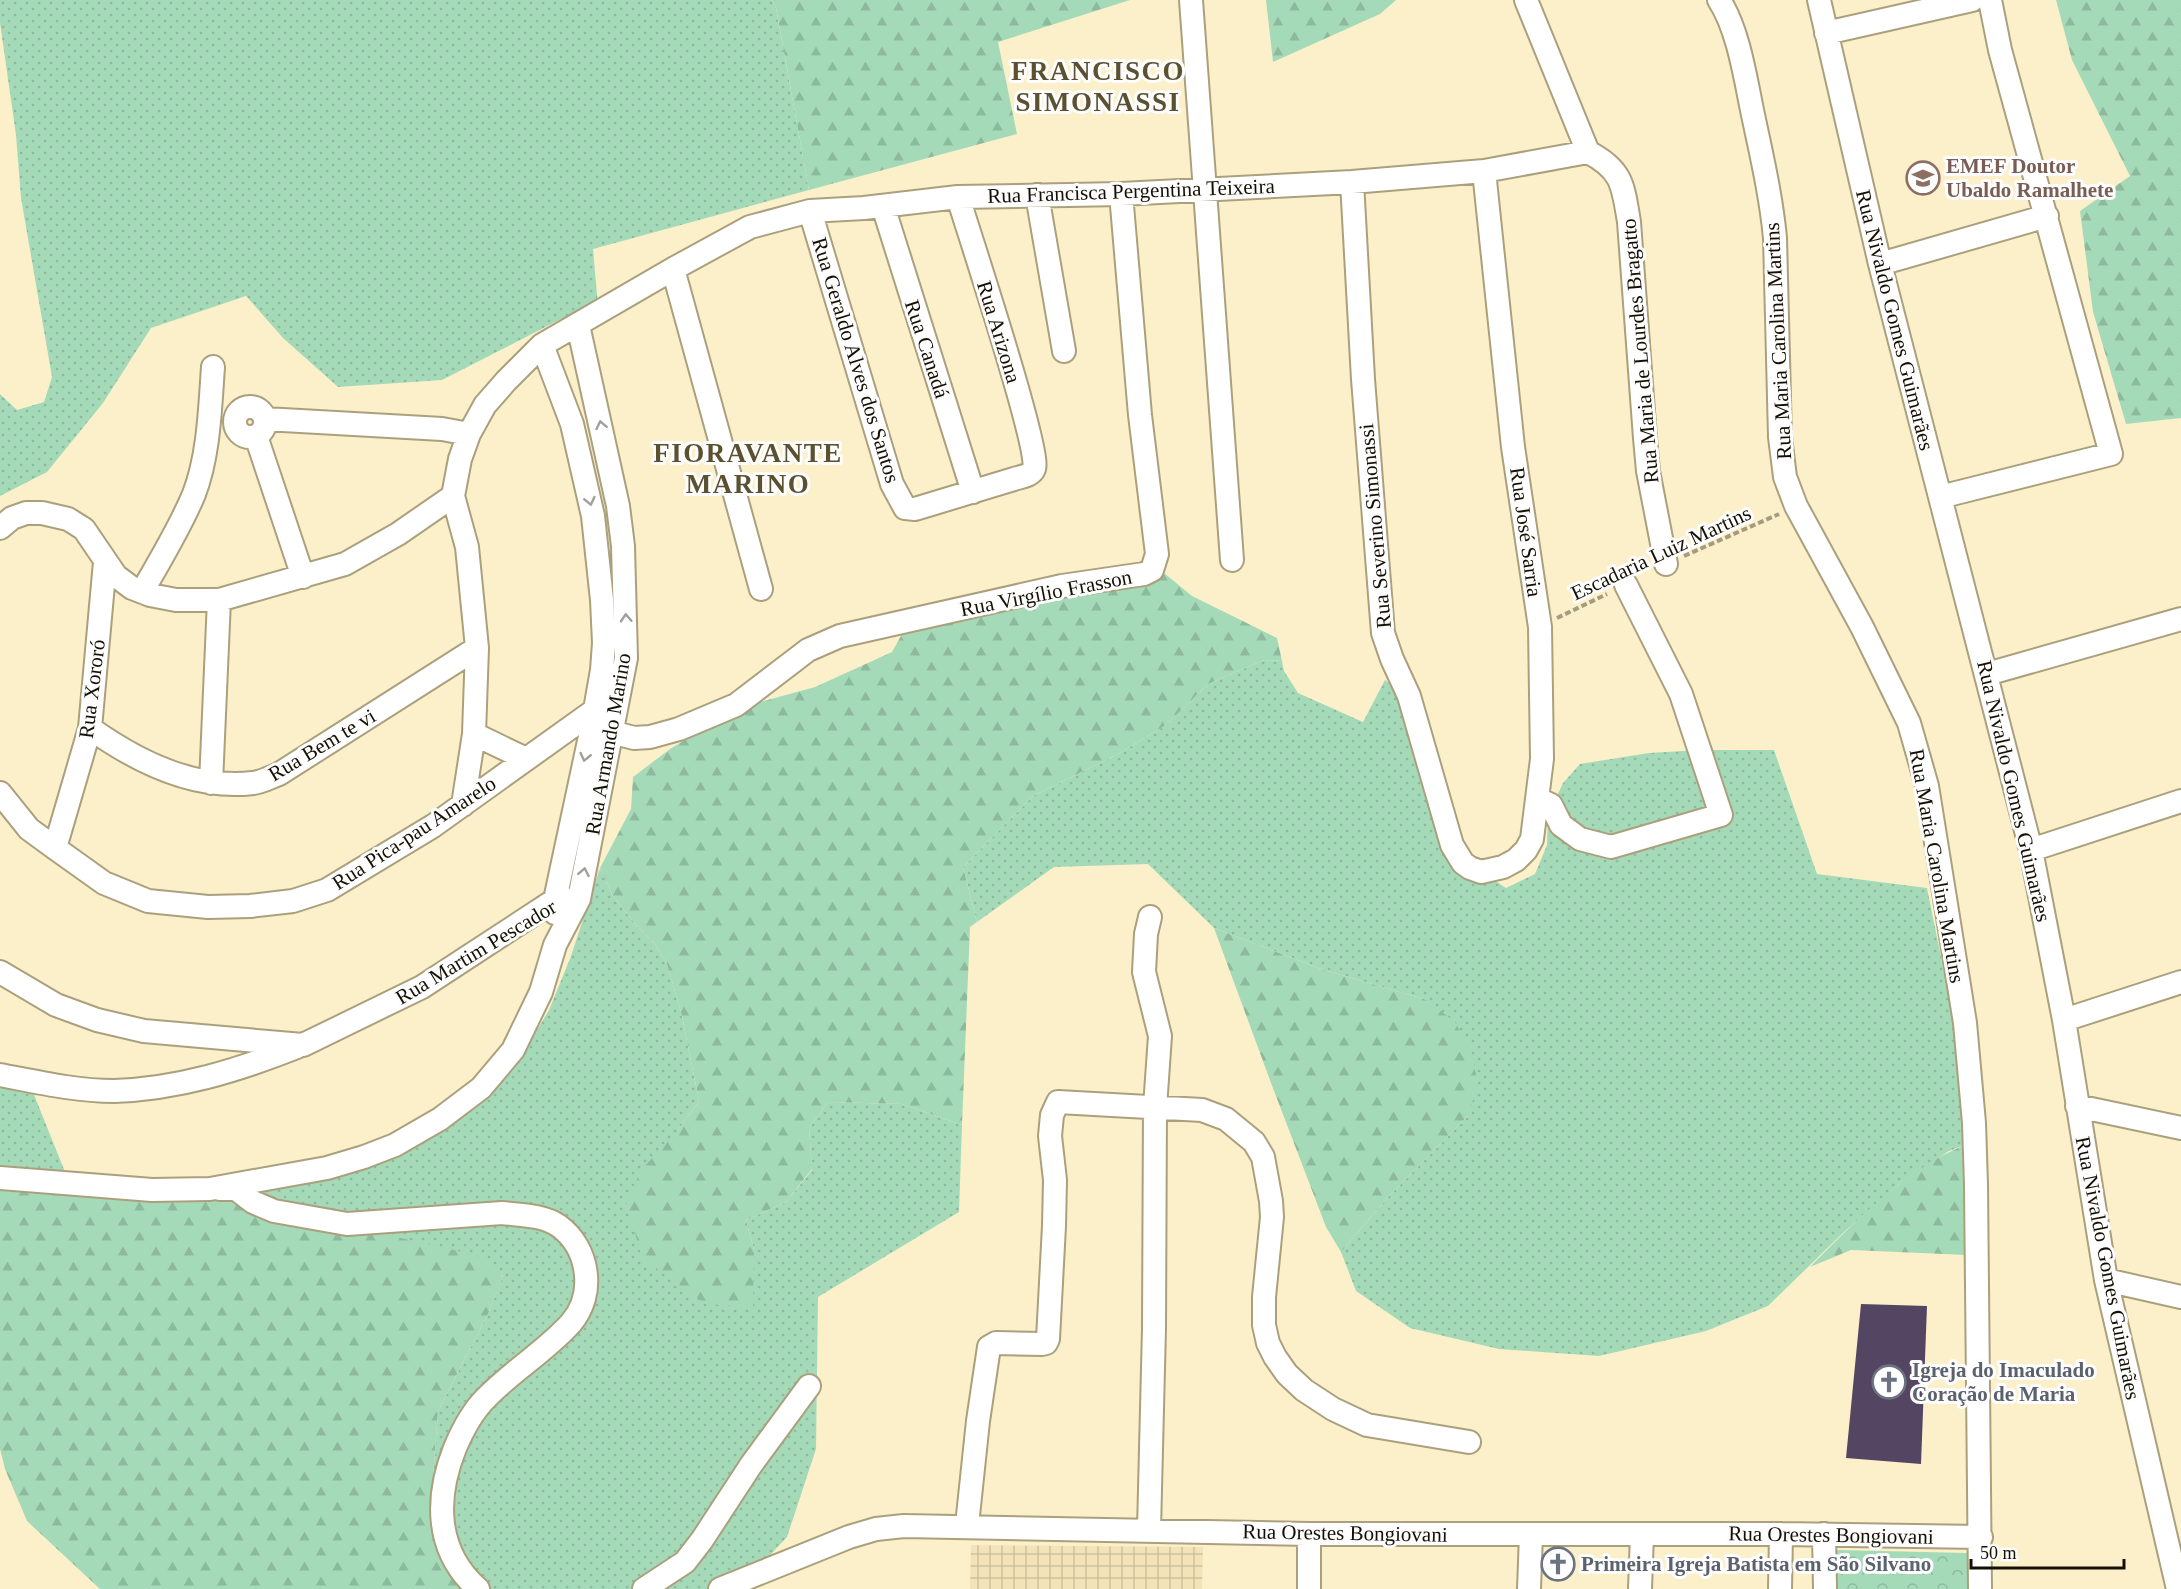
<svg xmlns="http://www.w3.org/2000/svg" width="2181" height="1589" viewBox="0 0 2181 1589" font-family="'Times New Roman',serif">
<defs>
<pattern id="industrial-grid" width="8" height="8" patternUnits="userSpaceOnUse" patternTransform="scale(1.5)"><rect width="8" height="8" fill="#f2e4b8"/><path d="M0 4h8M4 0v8" fill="none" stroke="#cfc39d"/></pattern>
<pattern id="grass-dots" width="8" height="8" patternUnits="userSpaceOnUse" patternTransform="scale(1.5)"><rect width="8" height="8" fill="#a5dab9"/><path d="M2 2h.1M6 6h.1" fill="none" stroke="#8dba9d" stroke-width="1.8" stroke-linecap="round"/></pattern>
<pattern id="forest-firs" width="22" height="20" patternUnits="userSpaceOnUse" patternTransform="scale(1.5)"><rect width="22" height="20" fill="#a5dab9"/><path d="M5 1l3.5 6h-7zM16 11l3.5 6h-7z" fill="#8dba9d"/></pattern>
<pattern id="park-crowns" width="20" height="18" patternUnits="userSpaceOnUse" patternTransform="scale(1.5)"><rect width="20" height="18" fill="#a5dab9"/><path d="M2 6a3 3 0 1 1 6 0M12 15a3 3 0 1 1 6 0" fill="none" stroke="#8dba9d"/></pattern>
</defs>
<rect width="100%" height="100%" fill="#fcf0cb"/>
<path fill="url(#industrial-grid)" d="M971 1545 1203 1547 1202 1589H970Z"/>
<path fill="url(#grass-dots)" d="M0 0H772L776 8 809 190 593 249 598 306 561 319 442 380 338 387 283 338 246 296 151 328 103 403 47 472 0 496V394L17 410 44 402 52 377 21 198 16 135 0 23Z
M1264 660 1282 661 1284 671 1298 693 1363 722 1385 680 1419 703 1449 828 1474 867 1506 888 1535 874 1547 845 1548 815 1563 783 1580 764 1649 753 1700 750H1774L1817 874 1927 888 1952 1011 1965 1145 1949 1151 1899 1184 1845 1231 1768 1306 1706 1331 1599 1356 1499 1349 1410 1328 1356 1291 1341 1252 1388 1197 1468 1116 1427 1000 1321 969 1214 928 1148 864 1054 867 977 922 963 867 1033 796 1118 754 1166 725 1208 684Z
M600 868 613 896 637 926 655 944 667 964 682 1016 699 1101 678 1130 754 1250 746 1220 786 1202 812 1170 809 1128 828 1102 902 1104 962 1125 959 1212 818 1297 816 1449 787 1537 742 1585 727 1589H483L457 1575 430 1516 438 1411 488 1314 503 1276 255 1213 216 1196 429 1135 471 1111 519 1060 549 1010 571 956Z
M0 1085 33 1092 73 1192 0 1187Z"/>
<path fill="url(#forest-firs)" d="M772 0H1130L998 42 1017 134 809 190 776 8Z
M1266 0H1396L1380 14 1273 62Z
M2056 0H2181V418L2126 424 2093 312 2080 211 2130 176 2072 60Z
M1153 564 1192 596 1277 638 1282 661 1264 660 1208 684 1166 725 1118 754 1033 796 963 867 977 922 970 927 962 1125 902 1104 828 1102 809 1128 812 1169 786 1202 746 1220 754 1250 753 1307 706 1304 642 1258 626 1202 642 1169 678 1130 699 1101 682 1016 667 964 655 944 637 926 613 896 600 868 631 809 633 777 670 749 738 708 815 687 892 652 902 634Z
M1214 928 1321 969 1427 1000 1455 1022 1471 1051 1478 1084 1468 1116 1388 1197 1341 1252 1326 1227 1271 1083Z
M1965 1145 1967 1255 1851 1250 1810 1267C1856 1221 1904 1170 1965 1145Z
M0 1187 216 1196 255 1213 365 1230 476 1255 503 1277 488 1314 438 1411 430 1516 457 1575 483 1589H100L27 1521 5 1469 0 1449Z"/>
<path fill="url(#park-crowns)" d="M1837 1550 1968 1553 1967 1589H1836Z"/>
<path fill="#544662" d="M1861 1304 1927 1306 1921 1464 1846 1458Z"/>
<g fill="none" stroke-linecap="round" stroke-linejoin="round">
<g stroke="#aba07d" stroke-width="26">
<path id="minor" d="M1191 0 1232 560
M1526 0 1588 152
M1719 0C1738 29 1745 76 1752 110 1761 153 1771 195 1775 238L1780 437 1785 477 1796 506 1862 627 1909 723 1927 786 1965 1023 1974 1123 1976 1185 1980 1589
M1819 0 1880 264 2031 850 2064 1020 2106 1280 2178 1589
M1826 33 1972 0
M1588 152C1623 170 1623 186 1629 222L1645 438 1648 471 1666 564
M1352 182 1363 379 1383 633 1392 659 1409 696 1452 845 1463 863 1470 868 1481 872 1503 867 1516 860 1526 850 1532 839 1542 759 1540 627 1513 447 1484 171
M1037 195 1064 351
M883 206 973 492
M810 211 892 484 905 508 915 509 1014 479C1020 477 1031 476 1034 469 1042 454 968 230 958 197
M1880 264 2047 216
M673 269 761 589
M542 345 572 424 593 516 602 600 604 643 602 670 592 727 555 900V913
M235 422a15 15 0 1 1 30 0a15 15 0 1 1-30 0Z
M265 419 442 429 469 434
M256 436 303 577
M1940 497 2111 454 2000 50 1990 0
M0 528 12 518 26 513H42L68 519 84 529 116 576 132 588 150 595 176 600H219L345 564 398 534 453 496
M142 592C160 560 180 528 194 494 209 455 210 408 213 367
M1987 674 2181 619
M592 727 634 738 650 737 679 729 736 705 808 650 840 636 1062 586 1144 574 1152 570 1157 554 1140 415 1121 194
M90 728C136 761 195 790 253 783 262 782 271 777 279 774L477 648
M474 734 526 759
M211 783 219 600
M0 793 29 829 55 848 104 883 148 901 208 907 250 906 293 901 327 890 433 826 595 710
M1538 799 1551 805 1561 825 1580 839 1611 847 1721 815 1681 694 1626 585
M463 805 474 734 477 648 467 547 453 496 460 459 469 434 485 405 506 381 542 345 673 269 750 227 810 211 864 208 958 197 1121 194 1352 182 1484 171 1588 152
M55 848 90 728 105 562
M2031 850 2181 801
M0 972 56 1005 97 1020 144 1031 303 1045 422 987 555 900 579 899
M2064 1020 2181 982
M0 1075C37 1082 76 1091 114 1091 178 1089 239 1070 297 1047
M2077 1106 2181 1128
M0 1178 152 1190 210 1189 327 1168 364 1157 395 1145 440 1119 481 1088 513 1050 541 992 555 945 579 899 626 658 623 546 618 506 578 325
M220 1189H236L253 1202 274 1211 347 1224 502 1213C520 1215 543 1215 559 1226 589 1248 596 1294 571 1323 546 1351 512 1371 486 1398 472 1412 463 1429 455 1448 435 1498 435 1551 478 1589
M2106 1280 2181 1297
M967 1525 978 1421 989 1347 996 1343 1042 1344 1046 1343 1048 1339 1054 1226 1055 1180 1050 1136 1052 1115 1058 1102 1202 1110 1226 1119 1254 1142 1263 1157 1271 1201 1272 1217 1264 1297V1325L1268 1343 1275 1357 1287 1374 1304 1390 1333 1409 1367 1425 1469 1442
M1149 1530 1154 1328 1155 1107 1160 1036 1144 972 1146 934 1150 917
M1309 1534V1589
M1824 1534 1825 1589
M644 1589 685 1562 702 1540 751 1465 809 1386
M720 1589 849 1537 876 1529 904 1526 1309 1534H1781L1981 1537
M1529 1589 1531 1534
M1640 1589 1642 1534
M1780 1589 1781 1534"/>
</g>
<path stroke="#a59c80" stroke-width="4" stroke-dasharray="6 3" stroke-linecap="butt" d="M1684 556 1779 514
M1557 618 1607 594"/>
<use href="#minor" stroke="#fff" stroke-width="22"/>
</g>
<defs><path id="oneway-chevron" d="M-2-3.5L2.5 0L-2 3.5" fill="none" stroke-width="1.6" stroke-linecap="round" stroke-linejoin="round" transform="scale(1.5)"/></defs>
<g stroke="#a19f9b">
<use href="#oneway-chevron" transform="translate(601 425) rotate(-102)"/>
<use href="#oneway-chevron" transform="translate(590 501) rotate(77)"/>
<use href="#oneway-chevron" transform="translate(626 618) rotate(-93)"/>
<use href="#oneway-chevron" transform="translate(585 757) rotate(103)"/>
<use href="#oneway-chevron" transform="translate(584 872) rotate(-79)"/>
</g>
<defs>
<g id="school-ring" transform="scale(1.725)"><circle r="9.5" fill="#fdfdfd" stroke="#8d6e63" stroke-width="1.5"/><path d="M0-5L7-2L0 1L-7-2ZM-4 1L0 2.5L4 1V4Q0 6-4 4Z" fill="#8d6e63"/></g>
<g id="church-ring" transform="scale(1.725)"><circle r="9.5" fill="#fdfdfd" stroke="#6b7280" stroke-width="1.5"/><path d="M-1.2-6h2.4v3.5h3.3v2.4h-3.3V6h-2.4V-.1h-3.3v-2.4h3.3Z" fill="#6b7280"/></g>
</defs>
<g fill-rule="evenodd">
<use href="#school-ring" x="1923" y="178"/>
<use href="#church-ring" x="1889" y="1382"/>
<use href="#church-ring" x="1558" y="1564"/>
</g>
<g text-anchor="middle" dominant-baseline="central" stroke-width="6" stroke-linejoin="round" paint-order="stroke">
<g font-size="21" font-weight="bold" fill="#785e54" stroke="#fdfdfd" text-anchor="start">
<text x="1946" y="166">EMEF Doutor<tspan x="1946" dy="24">Ubaldo Ramalhete</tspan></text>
</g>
<g font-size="21" fill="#141004" stroke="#fdfdfd">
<text transform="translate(1131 191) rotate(-2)">Rua Francisca Pergentina Teixeira</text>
<text transform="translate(1895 320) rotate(76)">Rua Nivaldo Gomes Guimarães</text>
<text transform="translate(999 332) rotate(73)">Rua Arizona</text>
<text transform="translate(1778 341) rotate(-93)">Rua Maria Carolina Martins</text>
<text transform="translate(927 349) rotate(72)">Rua Canadá</text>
<text transform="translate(1640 351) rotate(-95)">Rua Maria de Lourdes Bragatto</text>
<text transform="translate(856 360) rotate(73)">Rua Geraldo Alves dos Santos</text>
<text transform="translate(1375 526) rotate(-95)">Rua Severino Simonassi</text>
<text transform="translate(1526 532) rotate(82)">Rua José Sarria</text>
<text transform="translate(1661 553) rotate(-25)">Escadaria Luiz Martins</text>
<text transform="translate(1046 593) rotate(-11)">Rua Virgílio Frasson</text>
<text transform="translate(92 689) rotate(-83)">Rua Xororó</text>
<text transform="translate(608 744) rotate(-80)">Rua Armando Marino</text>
<text transform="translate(322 745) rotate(-31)">Rua Bem te vi</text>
<text transform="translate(2014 791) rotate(77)">Rua Nivaldo Gomes Guimarães</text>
<text transform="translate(414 833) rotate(-33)">Rua Pica-pau Amarelo</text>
<text transform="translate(1937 866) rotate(80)">Rua Maria Carolina Martins</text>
<text transform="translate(476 952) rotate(-31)">Rua Martim Pescador</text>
<text transform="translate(2108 1268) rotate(79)">Rua Nivaldo Gomes Guimarães</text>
<text transform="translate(1345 1533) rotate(1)">Rua Orestes Bongiovani</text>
<text transform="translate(1831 1535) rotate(1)">Rua Orestes Bongiovani</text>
</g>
<g font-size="21" font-weight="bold" fill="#5b616d" stroke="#fdfdfd" text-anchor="start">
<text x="1912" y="1370">Igreja do Imaculado<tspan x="1912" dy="24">Coração de Maria</tspan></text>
<text x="1581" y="1564">Primeira Igreja Batista em São Silvano</text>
</g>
<g font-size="27" font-weight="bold" letter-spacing="1.5" fill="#5b5131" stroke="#fdfdfd">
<text x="1098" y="71">FRANCISCO<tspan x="1098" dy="31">SIMONASSI</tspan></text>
<text x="748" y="453">FIORAVANTE<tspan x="748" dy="31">MARINO</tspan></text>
</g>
</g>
<path d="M1971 1559v9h153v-9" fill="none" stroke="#141004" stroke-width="3"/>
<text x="1980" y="1559" font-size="18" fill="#141004" stroke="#fdfdfd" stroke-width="4.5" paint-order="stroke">50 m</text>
</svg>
